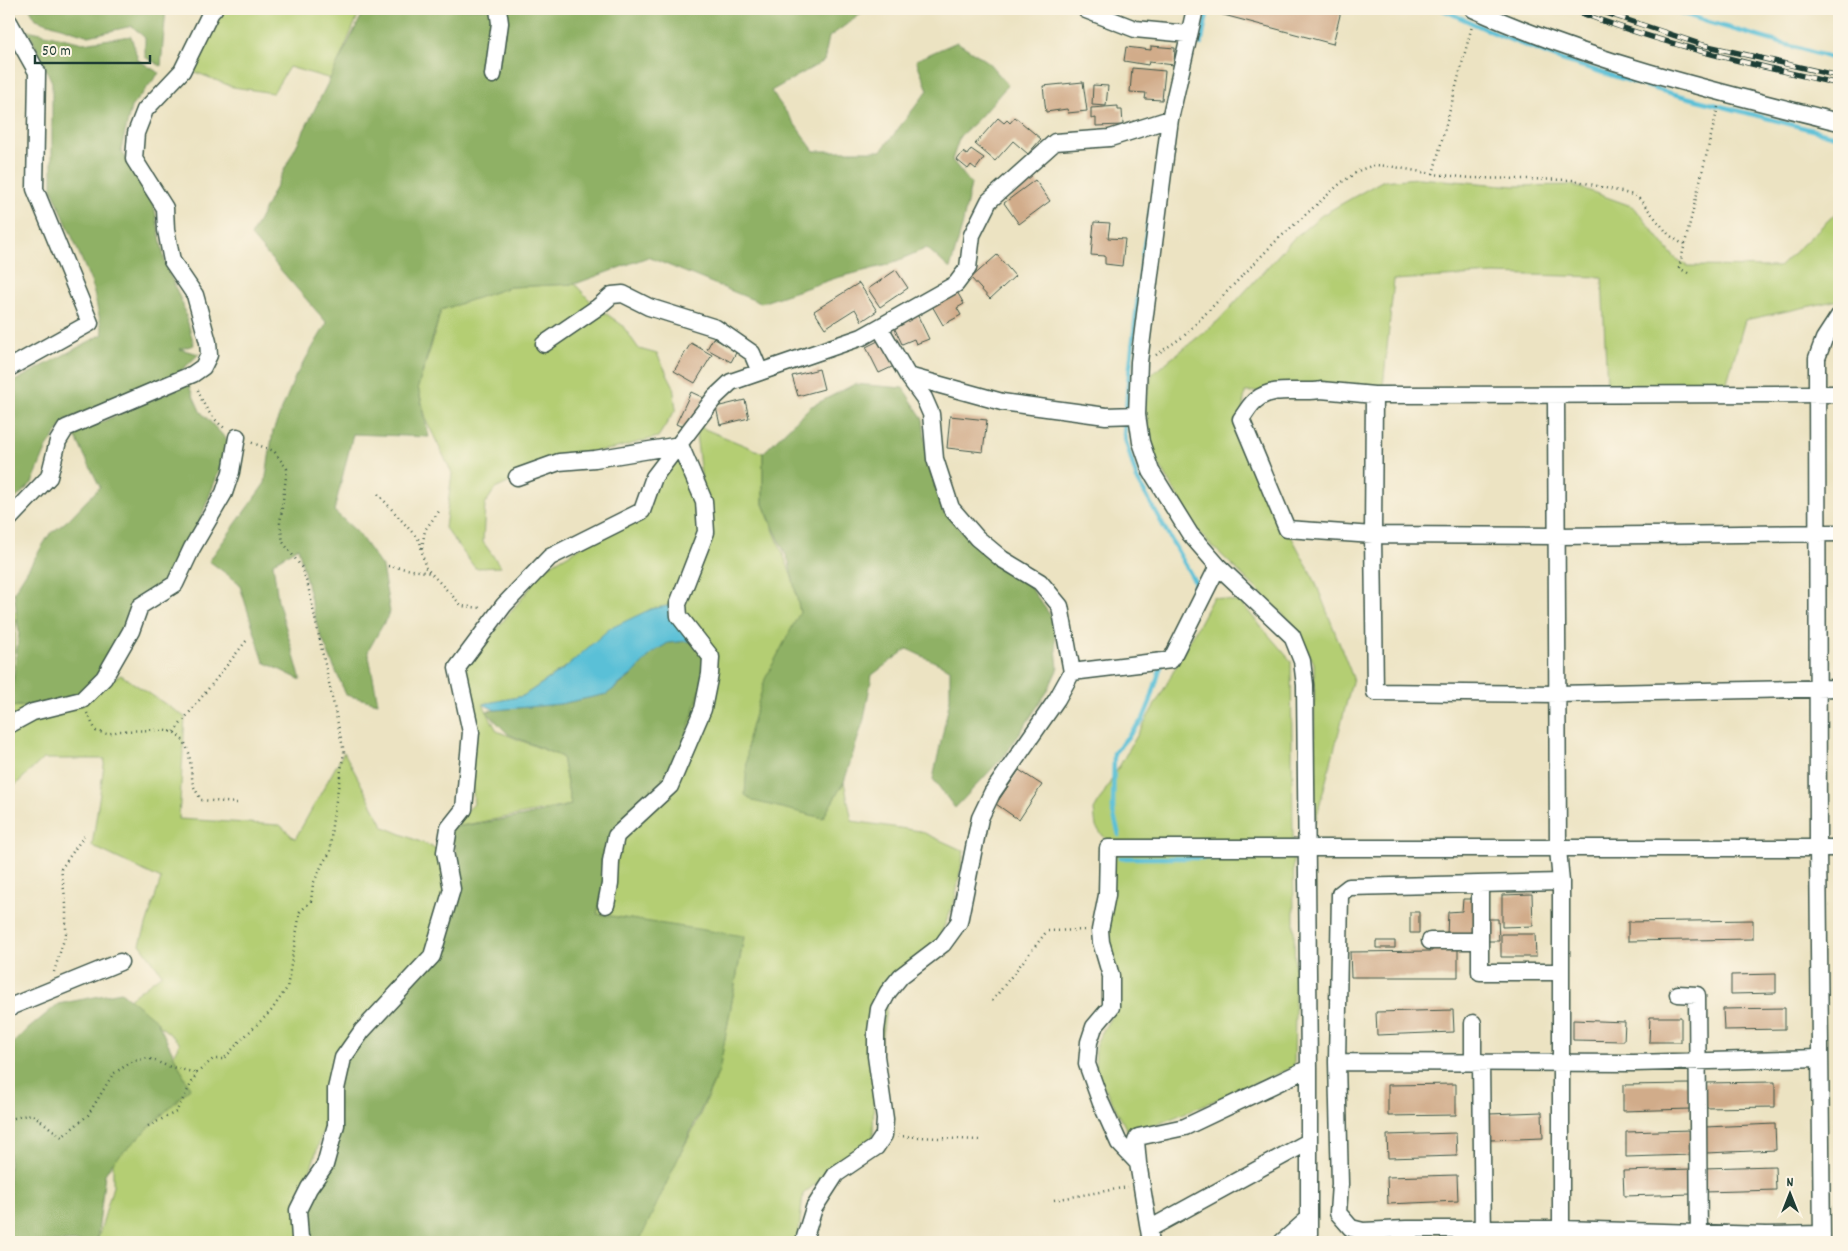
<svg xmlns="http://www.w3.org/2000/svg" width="1848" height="1251" viewBox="0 0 1848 1251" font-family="Dekko,sans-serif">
<rect width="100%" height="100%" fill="#fcf5e5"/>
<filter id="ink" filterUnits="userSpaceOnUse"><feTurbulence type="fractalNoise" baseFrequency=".02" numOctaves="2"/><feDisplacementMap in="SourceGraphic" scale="10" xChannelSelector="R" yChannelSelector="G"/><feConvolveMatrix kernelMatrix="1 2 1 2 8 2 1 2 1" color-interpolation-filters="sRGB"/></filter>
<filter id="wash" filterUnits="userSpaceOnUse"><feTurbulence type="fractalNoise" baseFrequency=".0096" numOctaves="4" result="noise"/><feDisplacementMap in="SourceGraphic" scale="20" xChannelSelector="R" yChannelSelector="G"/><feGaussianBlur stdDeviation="1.12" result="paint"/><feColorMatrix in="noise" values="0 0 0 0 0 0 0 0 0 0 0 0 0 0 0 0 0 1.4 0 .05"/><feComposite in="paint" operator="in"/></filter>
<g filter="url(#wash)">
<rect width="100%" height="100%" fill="#ece3c2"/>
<path fill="#b4ce73" stroke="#6a8654" d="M228 9H361L331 79 289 67 273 93 233 87 190 70 216 19Z
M1418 178 1515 186 1573 185 1634 207 1674 257 1687 266 1779 267 1839 210V300L1745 320 1726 385 1607 386 1602 277 1494 274 1394 280 1383 387 1354 384 1332 389 1245 392 1239 438 1315 581 1353 678 1315 823 1314 663 1293 624 1201 535 1153 454 1145 405 1152 374 1218 321 1294 238 1322 215 1382 181Z
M575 284 594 305 622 325 639 349 657 354 673 385 676 409 658 437 613 449 568 455 495 489 485 504 483 542 501 567 475 568 445 528 452 473 427 422 418 387 431 347 441 310 510 287Z
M695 425 763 453V504L793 579 800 612 823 818 844 782 852 821 920 831 964 851 955 900 938 941 891 978 874 1085 873 1138 803 1194 798 1242H633L695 1126 719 1071 744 937 597 914 616 836 678 604 651 609 523 696 483 704 497 731 562 757 571 805 449 828 474 804 469 746 478 723 459 675 531 587 532 576 642 511 680 445 704 501Z
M1213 597 1241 603 1291 661 1295 1009 1294 1067 1130 1136 1095 1069 1096 1043 1116 1008 1119 975 1109 945 1108 916 1111 846 1096 827 1094 810 1164 689Z
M17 611 10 706 51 708 121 675 185 717 179 819 280 825 295 839 344 752 384 827 445 852 452 889 424 964 336 1089 298 1210 314 1242H97L113 1186V1162L180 1043 129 999 162 974 140 944 161 879 92 846 105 759H43L12 788 9 828V613Z"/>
<path fill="#8fb165" stroke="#57774c" d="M30 9H166L161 66 145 57V38L132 26 89 36 36 19Z
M365 9H868L829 37 824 61 771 91 814 151H881L928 90 916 60 957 42 987 61 1008 85 979 118 960 136 952 160 971 184 962 227 950 269 927 248 887 265 836 278 761 303 648 257 575 284 510 287 441 310 418 387 429 437 353 434 334 511 358 533 382 567 390 612 368 651 378 703 346 695 318 629 298 547 273 563 278 601 301 680 264 662 239 583 209 561 265 483 273 431 295 377 327 323 251 236Z
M28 30 83 43 131 36 138 60 159 73 131 107 121 150 154 205 165 263 183 305 194 345 180 349 199 354 181 371 66 420 47 447 32 483 9 505V384L103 334 92 284 52 189V82Z
M188 384 200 411 230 443 175 584 140 606 82 700 10 707 19 633 14 592 49 535 68 520 100 487 74 434Z
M855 384 903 388 923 419 928 463 943 511 979 549 1023 577 1053 619 1058 668 1047 692 1006 754 955 808 933 779 950 699V669L907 649 872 675 864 719 844 782 823 818 753 801 745 795 748 738 765 679 800 612 789 562 763 504V453L810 407Z
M698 640 711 657 670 786 616 837 597 914 744 936 719 1071 639 1242H305L300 1238 325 1165 343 1058 432 956 459 861 449 828 525 816 571 805 562 757 508 734 486 711 560 704 607 694 629 678 652 653 668 643Z
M121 992 157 1021 190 1088 113 1162 105 1174 97 1242H9V1048L21 1035 58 1004Z"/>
<path fill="#5ac0d7" stroke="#3c7e86" d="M672 605 698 640 668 643 652 653 634 673 607 694 560 704 495 710 483 704 523 696 565 668 609 629 651 609Z"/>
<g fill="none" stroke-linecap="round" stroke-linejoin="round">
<path stroke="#5ac0d7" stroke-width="4.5" d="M1441 9 1501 36 1559 59 1659 90 1839 137
M1670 9 1708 22 1839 60
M1201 44 1208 9
M1151 207 1143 253 1128 384 1124 435 1137 479 1195 582 1190 605
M1164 656 1172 641
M1119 835 1113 812 1114 753 1143 719 1150 702 1161 666
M1120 858H1226"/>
</g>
<g id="blocks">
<path fill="#d1ac8a" d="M179 9H199V12L179 11Z
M1221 9H1332L1341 11 1333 44 1220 14Z
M1151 46 1175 48 1174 65 1149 62 1148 65 1124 61 1126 47 1151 50Z
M1132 68 1165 71 1162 100 1145 99 1146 93 1130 92Z
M1083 82 1087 111 1068 113 1067 109 1046 112 1043 86Z
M1093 85 1108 86 1106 106 1092 105Z
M1118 106V110H1122L1123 125 1096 126V118L1091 119V108Z
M1015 117 1041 139 1028 154 1013 141 995 161 975 144 998 118 1004 123 1007 120 1010 123Z
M971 149 984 158 976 169 971 165 968 169 957 160 963 152 967 155Z
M1035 180 1050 201 1019 224 1004 203Z
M1094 222 1110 223 1108 238 1125 239 1122 266 1105 264V256L1091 255Z
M997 255 1015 276 990 299 971 278Z
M896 270 908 288 880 307 868 289Z
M859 283 877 311 862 321 855 309 825 328 814 311Z
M956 290 964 304 957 308 961 315 943 325 931 304Z
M917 314 929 339 916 344 914 339 902 344 893 325Z
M713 338 737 351 731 362 707 349Z
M882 339 894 366 879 373 866 347Z
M691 343 712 355 695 383 674 371Z
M819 369 824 389 798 396 792 376Z
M691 392 704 398 689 430 676 424Z
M745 400 749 418 720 425 716 407Z
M950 416 987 420 983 452 947 448Z
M1019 770 1042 785 1019 820 996 804Z
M1532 894 1533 926 1502 927V895Z
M1463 899H1476V934L1447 935 1448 912 1462 911Z
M1410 912H1419V933H1410Z
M1486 919H1498L1499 941H1486Z
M1753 920V939L1628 941V922Z
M1501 934H1535L1536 957H1501Z
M1376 941H1395V948H1376Z
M1432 945H1458V977H1351L1350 952 1432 951Z
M1776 974V993L1731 994V975Z
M1785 1008V1029L1724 1030 1723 1009Z
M1453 1010 1454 1032 1377 1035 1376 1012Z
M1650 1017H1681V1042H1649Z
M1573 1020 1625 1022 1624 1041 1573 1040Z
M1775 1082V1107L1703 1108V1083Z
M1456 1084V1115L1388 1116V1085Z
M1689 1084 1690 1109 1623 1111V1085Z
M1542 1112 1543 1138 1490 1140 1489 1114Z
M1775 1124 1776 1150 1706 1153 1705 1127Z
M1690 1130 1691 1155 1626 1157V1132Z
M1456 1133 1457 1156 1388 1158 1387 1135Z
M1775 1166 1776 1190 1704 1192 1703 1168Z
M1692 1169V1194L1624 1196 1623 1171Z
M1457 1175 1458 1201 1388 1204 1387 1177Z"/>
</g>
</g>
<g filter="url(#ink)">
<use href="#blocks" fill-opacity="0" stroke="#3e5649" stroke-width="1"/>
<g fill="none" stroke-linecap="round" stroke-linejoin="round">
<g stroke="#3e5649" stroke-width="19">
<path id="minor" d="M1195 9 1170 119 1154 243 1139 362 1137 415 1141 442 1151 471 1190 534 1218 566 1292 636 1302 661 1305 685 1309 1068V1242
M1473 9C1588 61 1717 92 1839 122
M1086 10 1135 29 1188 34
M9 22 37 72 35 189 90 323 9 368
M493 75 500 23 498 9
M880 328 908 376 1002 402 1106 416 1137 415
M544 344 598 307 612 295 623 294 649 307 716 328 752 353 760 372
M908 376 924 398 931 414 935 459 951 508 977 538 1002 559 1040 582 1060 606 1072 672
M1839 394 1374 395 1373 535 1375 692 1557 694 1839 688
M1374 395 1321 390C1300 394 1274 385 1256 400 1250 404 1246 413 1241 419L1287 529 1373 535 1557 536 1839 533
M1556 396 1558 849 1561 882V1242
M517 477 559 462 595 459 680 445 704 501 706 532 678 604 679 616 711 657 710 674 703 709 670 786 616 836 611 861 610 884 606 905
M9 519 49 477 58 441 66 428 193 374 203 367 209 355 208 342 195 295 172 261 166 230 165 208 134 159 136 133 145 110 182 71 211 12 214 9
M9 725 33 712 82 700 104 678 131 631 140 606 175 584 192 548 224 493 231 472 237 437
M1561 882 1349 887 1340 894 1337 1062 1340 1184 1338 1213 1351 1228 1363 1231 1406 1229H1561L1766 1235 1822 1234
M1480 884V972H1561
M1430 941H1480
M1678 994 1697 995 1699 1242
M9 1009 12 1006 120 962
M1473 1023V1062
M1337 1062 1634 1063 1820 1058
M1481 1062 1483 1242
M1138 1163 1136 1141 1138 1137 1185 1127 1309 1068
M1149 1229 1308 1142
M303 1242 300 1238 298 1210 309 1188 325 1165 336 1125V1089L343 1058 362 1031 432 956 452 889 445 852 449 828 464 809 471 732 457 668 504 605 550 557 642 511 654 477 715 397 731 382 862 337 956 284 968 268 972 235 989 201 1055 142 1110 138 1170 119
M805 1242V1237L814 1208 836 1174 876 1147 884 1135 885 1119 876 1056V1031L879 1009 888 992 901 976 943 944 959 922 980 818 992 793 1057 699 1072 672 1171 660 1218 566
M1151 1242 1138 1163 1119 1143 1101 1103 1087 1064 1089 1042 1094 1027 1111 1007V976L1101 942 1100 930 1107 895 1108 848H1839
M1282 1242 1309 1218
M1822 1242 1818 848 1817 358 1824 339 1839 316"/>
</g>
<path stroke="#3e5649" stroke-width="2.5" stroke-dasharray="1 4" stroke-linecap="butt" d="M1433 174 1472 26
M1688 273 1679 268 1718 107
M1156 355 1184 336 1276 241 1342 182 1360 170 1374 165 1389 166 1433 174 1471 178 1574 180 1637 196 1669 235 1684 245
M198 390C203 406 212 419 226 429
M378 494 420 541 425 567 462 606 482 608
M422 548 425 530 440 510
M388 566 431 573
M87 713 96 731 107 734 120 731 160 730 174 732 184 741 189 753 193 785 201 800 237 803
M174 732 247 640
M54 972 66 933V904L61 869 84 836
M992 1001 1047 931 1084 930
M9 1119 32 1114 62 1137 88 1115 113 1074 133 1061 148 1058 167 1066 197 1073
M148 1126 176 1112 197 1073 213 1059H224L239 1042 271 1011 287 988 300 912 311 901 313 884 324 861 330 853 332 825 344 752 308 586 302 568 283 542 280 523 287 469 274 451 250 442
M898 1136 979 1140
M1054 1200 1128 1187"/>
<use href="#minor" stroke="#fff" stroke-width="16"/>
<g stroke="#1f3d34" stroke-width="5.5">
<path id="rail" d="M1571 9C1657 43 1749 64 1839 84
M1594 9 1703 45 1839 76"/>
</g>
<use href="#rail" stroke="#fcf5e5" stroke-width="4" stroke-dasharray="11" stroke-linecap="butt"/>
</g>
</g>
<rect width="1848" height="1251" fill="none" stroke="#fcf5e5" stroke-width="30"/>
<g transform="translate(1790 1194)" stroke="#fcf5e5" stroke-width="4" paint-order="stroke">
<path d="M0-4L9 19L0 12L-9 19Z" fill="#1f3d34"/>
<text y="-8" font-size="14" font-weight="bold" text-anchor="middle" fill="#1f3d34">N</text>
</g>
<path d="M35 55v8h115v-8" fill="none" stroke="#1f3d34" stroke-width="2.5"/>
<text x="42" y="55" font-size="15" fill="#1f3d34" stroke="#fcf5e5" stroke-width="4" paint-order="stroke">50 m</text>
</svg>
